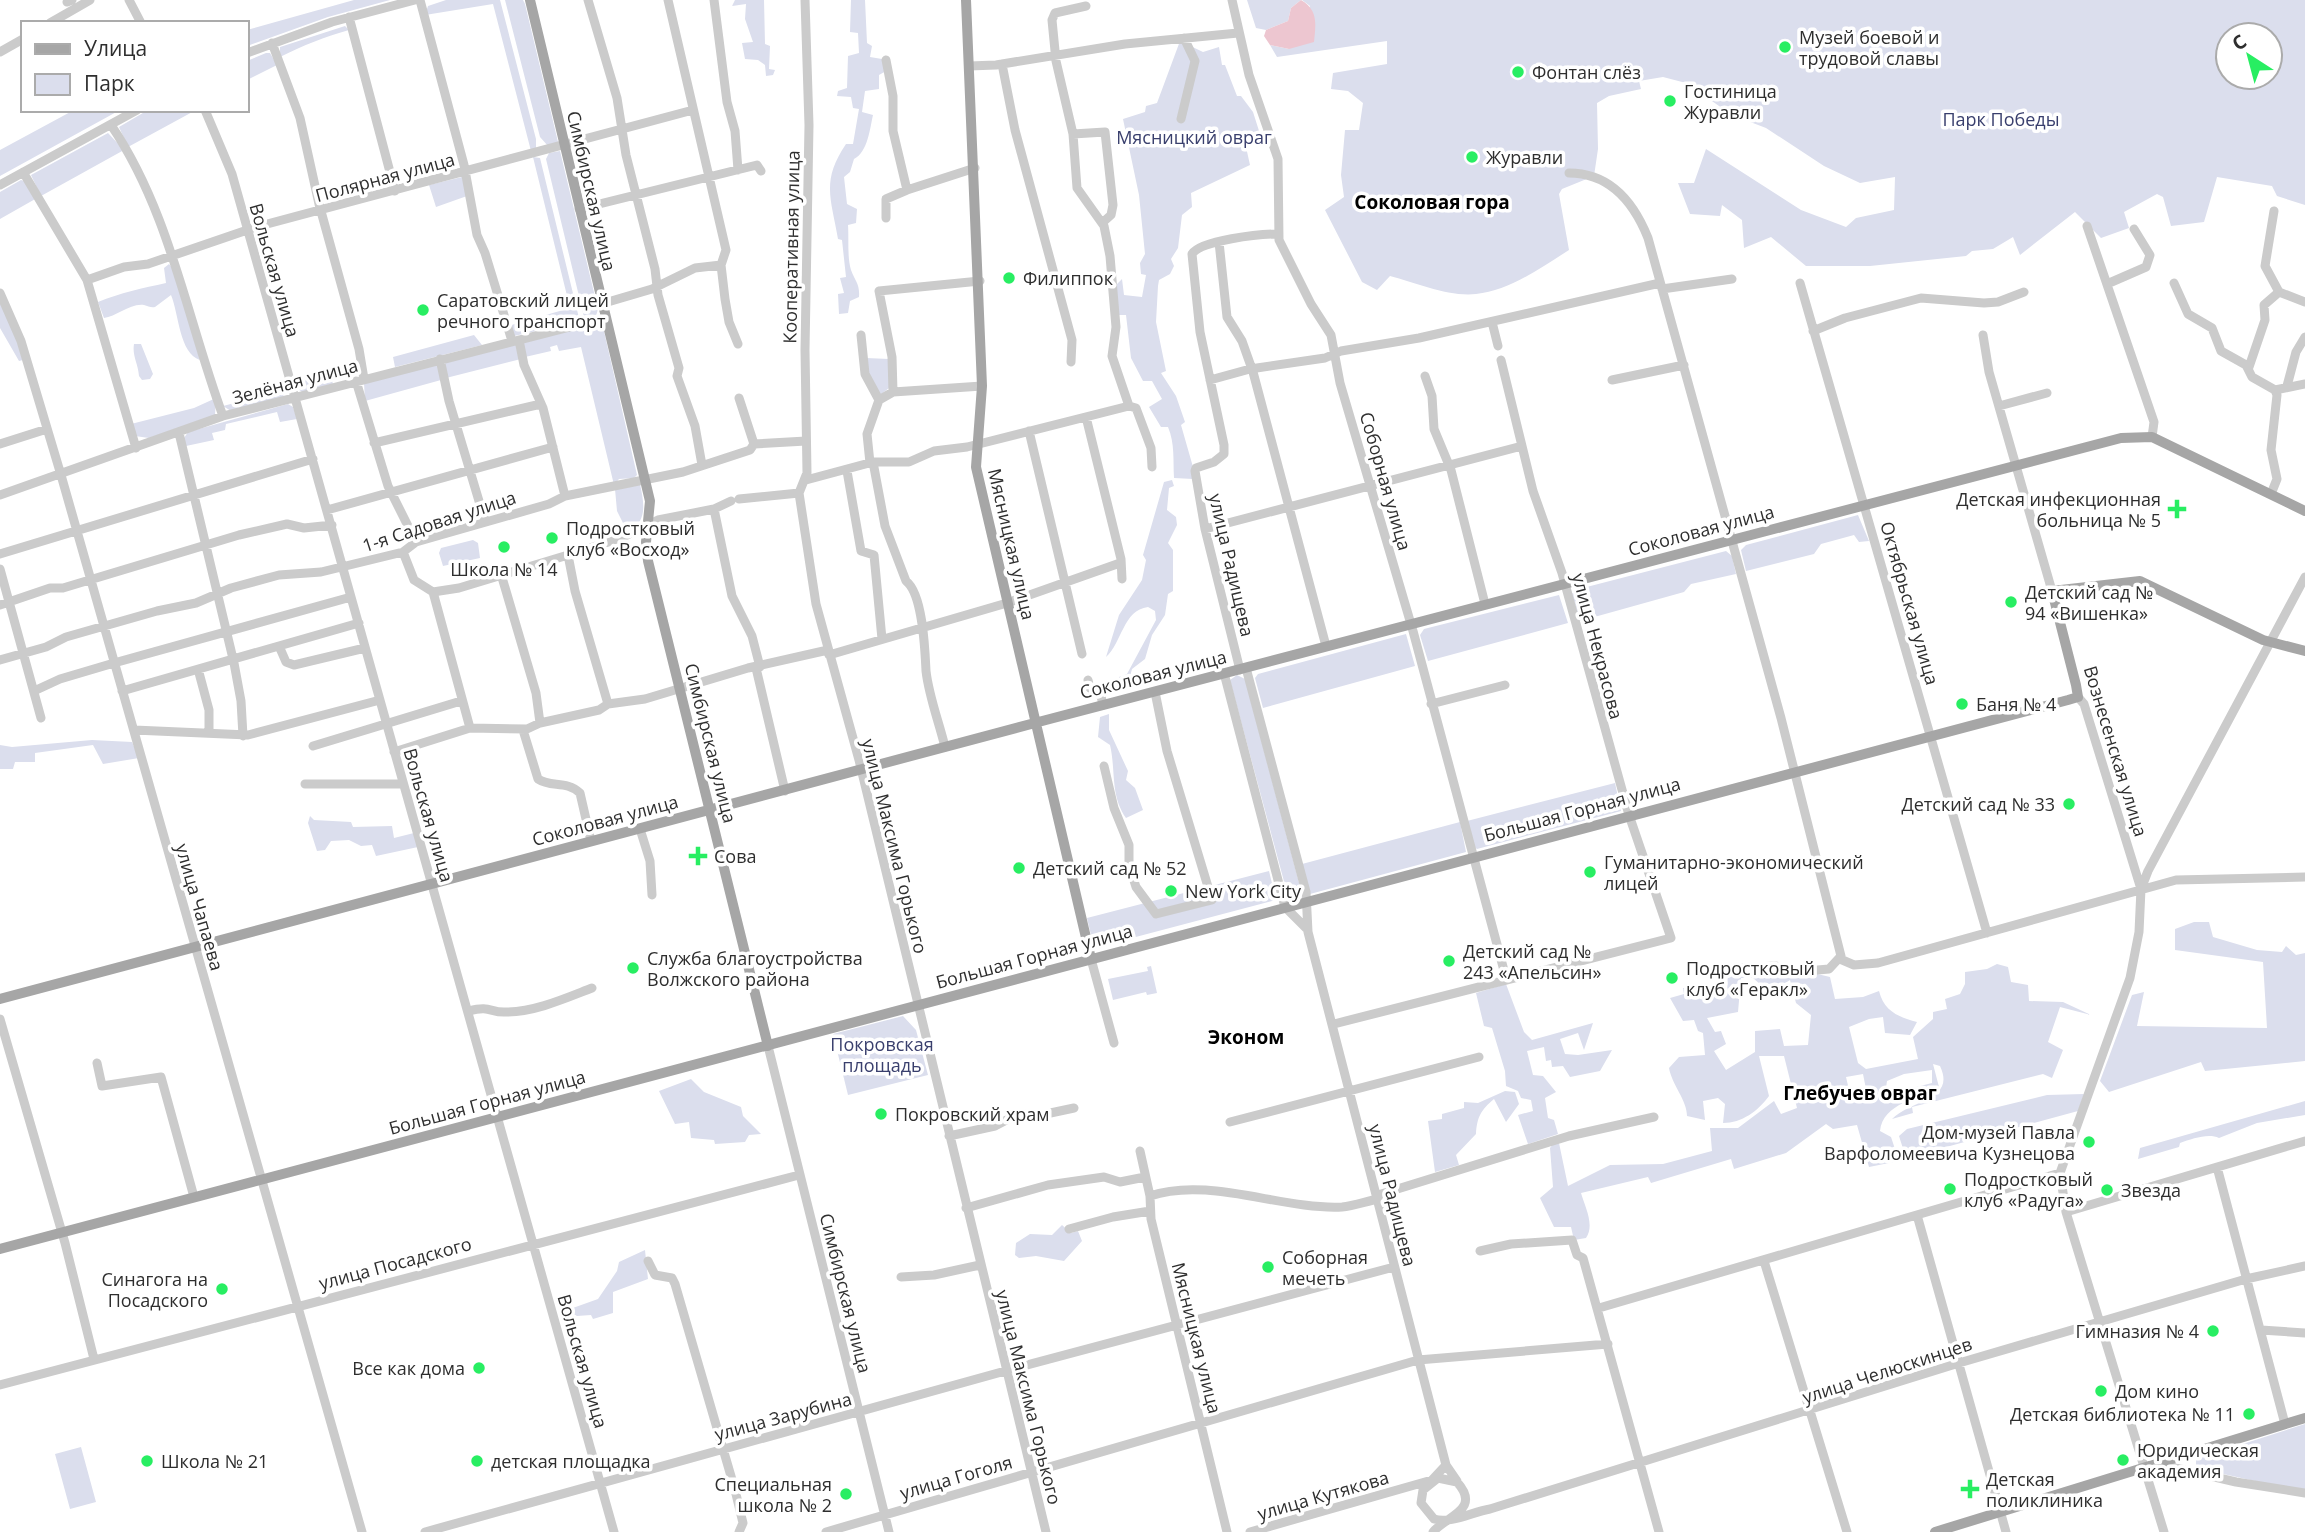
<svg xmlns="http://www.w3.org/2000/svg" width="2305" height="1532" viewBox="0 0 2305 1532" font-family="'Open Sans',sans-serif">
<rect width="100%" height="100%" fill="#fff"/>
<path fill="#dbdeed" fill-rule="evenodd" d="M354 0H390L328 17 247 46V30Z
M446 0H500L536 139V148L531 151 493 4 425 15 428 6Z
M505 0H523L525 4 558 142 548 146 540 137Z
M735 0H764L765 44 770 46 769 69 775 70 773 75 766 76 765 65 758 60 745 59 742 43 753 42 745 19 746 4 732 6Z
M851 0H865L867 43 872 46 870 57 882 59 886 71 879 75V89L865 91 862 112 873 115C870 128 868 152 854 159L850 172 844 177 847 204 857 209 856 223 848 225C849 239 847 257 851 270 855 281 860 284 859 297L850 301 848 313 839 314 838 294 844 293 840 278 846 277 842 240 838 239C831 198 821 181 846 144H853L859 109 853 108 851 97 837 96 838 91 847 88 848 56 859 53 858 33 850 32Z
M1247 0H1301L1291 8 1288 21 1266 30 1256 28Z
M1302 0H2305V205L2277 196 2272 186 2217 177 2204 222 2171 226 2163 197 2157 194 2124 212 2129 228 2101 238 2075 212 2020 255 2013 237 1993 249 1972 251 1966 256 1870 266H1806L1771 237 1744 248 1742 220 1722 205 1720 216 1690 214 1678 183H1694L1706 149 1801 210 1846 227 1856 218 1894 210 1895 177 1860 183 1824 166 1766 128 1732 115 1686 83 1663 77 1639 81 1641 89 1609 96 1597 103 1598 149 1594 176 1562 189 1559 194 1569 250C1542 267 1509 291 1476 294 1449 297 1416 283 1390 276L1377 290 1362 282 1325 210 1344 197 1341 175 1345 130H1359L1363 103 1348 91 1331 89 1333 73 1387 64V41L1277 57 1270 45 1289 49 1310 6ZM2228 35H2270V77H2228Z
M345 26 349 30C324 37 304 45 280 57V47Z
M1180 41 1203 52 1219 47 1222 65H1225L1237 96H1241L1253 112 1260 134 1244 138 1250 165 1191 193 1192 207 1182 215 1178 248 1171 259 1174 266 1170 274 1159 280 1158 286 1156 322 1166 371 1161 373 1176 396 1185 422 1181 425 1193 467V479L1174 478C1173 460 1175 444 1168 427H1161L1149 407 1162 399 1152 381H1143L1131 358 1126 315H1118L1116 285 1122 279 1124 295 1142 297 1146 275 1141 274 1140 263 1145 254 1139 195 1123 119 1145 112 1146 106 1157 103Z
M266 53H270L277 65 247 80V61Z
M74 110H120L0 176V150Z
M148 110H196L128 147 119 127Z
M108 133 124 150 41 196 31 175Z
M560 151 598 309 596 316 587 318 584 317 546 159 549 153Z
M533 157 540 158 579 318 576 322 514 336 508 326 570 308Z
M462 177 467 196 436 207 429 185Z
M21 180 27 182 37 198 0 219V192Z
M169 264 174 270 200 360C179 353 179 314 171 295L155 307C151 308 148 306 144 305 130 303 116 317 104 318L98 302C120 293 143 288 166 283L164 268Z
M0 302 11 323 23 360 19 361 0 328Z
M597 323 603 327 637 475 634 478 619 479 614 485 581 347 559 351 557 345 550 347 551 351 525 357 523 341Z
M474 335 482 345 395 367 393 357Z
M517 342 521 359 446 378 445 362Z
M134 344H141L153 374 150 379 142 380 139 376C138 363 132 356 134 344Z
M866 358 889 359V388L879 396 868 381Z
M438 365 441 380 365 401 364 383Z
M330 374 333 384 302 392 297 388 296 383Z
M286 384 283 397 231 411 223 406 270 394 269 389Z
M216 398 215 415 149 438 135 436 131 424 194 408Z
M288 404 293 407 297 419 280 422 277 412 226 424 225 430 212 433 214 440 186 446 184 438 188 432Z
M1172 480 1174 486 1169 488 1167 510 1176 517 1177 525 1168 543 1173 550V591L1168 594 1165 615 1152 635 1145 659 1132 669 1127 688 1122 690 1119 677 1127 674 1156 620 1155 611 1148 607C1123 610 1122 643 1106 657L1119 615 1142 580 1146 560 1143 555 1164 482Z
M640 484C644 503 648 521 628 533L617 511 615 489Z
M1858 515 1869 541 1859 542 1854 535 1821 544 1814 554 1746 571 1741 550 1746 545Z
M473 540 478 543 480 558 443 566 439 553 441 548Z
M1726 551 1732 556 1736 574 1691 584 1684 592 1580 621 1572 594 1575 590Z
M1559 595 1568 623 1428 661 1420 635 1424 629Z
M1406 634 1415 666 1263 708 1255 678 1258 674Z
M1237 675 1245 679 1302 894 1289 900 1230 680Z
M1109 714V730L1128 771 1126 780 1135 788 1143 810 1126 818C1110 795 1116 771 1110 745L1098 737 1100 717Z
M92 740 132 742 139 758 103 764 93 745 35 753V762H15L13 769H0V745L12 747Z
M1615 783 1621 811 1477 849 1474 847 1467 821Z
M310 816 314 820 351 822 353 827 392 826 394 838 414 833 418 847 376 856 372 845 361 846 349 840 331 841 325 850 317 851 308 823Z
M1460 822 1466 852 1310 894 1302 864Z
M1269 871 1276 900 1094 948 1087 918Z
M2194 922H2209L2213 937 2257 950 2282 952 2286 946 2296 955 2305 953V1061L2205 1071 2201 1062 2109 1092 2100 1081 2132 995 2144 992 2137 1026 2267 1028 2263 962 2175 950V929Z
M1997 964 2008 967 2011 982 2028 985 2029 1001 2063 1002 2091 1015 2060 1007 2048 1042 2063 1050 2052 1078 2043 1074 1912 1107 1913 1113 1892 1119C1913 1099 1956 1100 1940 1066L1933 1064 1939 1087C1919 1099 1883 1103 1880 1131L1891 1137 1899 1161 1869 1167 1857 1125 1833 1129 1826 1124 1786 1153 1734 1169 1731 1159 1651 1183 1648 1177 1581 1193C1585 1207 1595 1225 1586 1238L1574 1240 1571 1227H1554L1540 1198 1553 1187 1550 1148 1553 1144 1559 1143 1568 1186 1610 1165 1663 1164 1712 1151 1710 1128H1738L1774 1101 1781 1114 1797 1108 1784 1056H1759L1769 1096C1758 1111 1742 1123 1723 1123L1725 1104 1718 1098 1703 1101 1705 1120 1687 1116C1687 1100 1672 1085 1669 1068L1679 1057 1705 1055 1703 1033 1698 1031 1694 1020 1683 1021 1670 998 1684 994 1683 988C1699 986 1711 993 1727 995L1728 970 1792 968 1830 977 1835 999 1863 997 1879 991C1884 1011 1898 1017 1917 1022L1910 1035 1885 1033 1883 1017 1869 1019 1849 1027 1858 1063 1866 1069 1918 1059 1913 1037 1933 1019V1012L1947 1009 1945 999 1960 994 1965 984V972L1987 969ZM1741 978H1753L1770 993 1790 980 1796 1003 1811 1015 1808 1045 1784 1046 1780 1029 1755 1031V1052L1726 1070 1714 1051 1726 1044 1721 1031 1715 1032 1707 1018 1738 1012ZM1932 1070V1083L1885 1095 1887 1081 1904 1074ZM1863 1074 1867 1094H1850L1846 1077Z
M1151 966 1157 993 1147 995 1146 992 1113 1000 1108 979 1148 971 1147 967Z
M1506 984 1524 1032 1532 1040 1593 1023 1584 1050 1578 1033 1560 1039 1565 1054 1578 1055 1612 1050 1600 1071 1570 1077 1563 1066 1552 1067 1551 1060 1546 1061 1544 1047 1527 1051 1533 1075 1543 1076 1556 1092 1545 1098 1548 1118 1554 1120 1558 1134 1528 1144 1518 1115 1533 1111 1531 1100 1521 1098 1518 1091 1506 1086 1505 1071 1492 1028 1484 1026 1476 993Z
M903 1016 916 1030 928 1075 848 1095 833 1034Z
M691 1079 704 1092 741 1107 743 1116 761 1134 749 1135 745 1142 715 1144 714 1140 691 1138 689 1122 675 1124 659 1091Z
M1505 1091 1515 1092 1519 1104 1506 1122 1494 1099C1481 1110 1477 1117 1476 1134L1456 1155 1459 1165 1435 1172 1428 1121 1442 1119V1114L1464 1108V1102L1478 1103Z
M2084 1094 2078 1111 1906 1158 1899 1136 1907 1129 2047 1095Z
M2305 1101V1115L2257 1123 2219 1138C2208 1133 2192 1139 2180 1143L2179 1147 2138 1159 2140 1148Z
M1062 1225 1071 1233 1078 1231 1082 1241 1064 1261 1036 1256 1019 1258 1015 1255 1016 1243 1030 1234 1052 1235Z
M645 1250 648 1279 613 1292V1313L593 1319 591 1315 577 1316 570 1312V1309L598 1299 617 1271 619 1262Z
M2305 1424V1492L2196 1468V1459Z
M81 1447 96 1502 70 1509 55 1454Z"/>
<path fill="#edc6d0" d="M1301 0C1318 10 1316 23 1314 42L1289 49 1270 45 1264 36 1266 30 1288 21 1291 8Z"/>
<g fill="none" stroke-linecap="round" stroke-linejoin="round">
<path stroke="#cbcbcb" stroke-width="9" d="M129 0 141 23
M420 0 464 165 477 235 485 253 512 341
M588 0 617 98 626 155 655 269 658 295 679 368 677 376 695 426 702 465
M668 0 726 250 721 265 725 299 729 322 738 344
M714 0 727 102 735 131 738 170
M1232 0 1249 75 1278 159 1279 240 1311 304 1331 335 1340 383 1413 631 1506 978
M67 2 72 0
M1086 6 1055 13 1052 20 1056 61 1073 134 1077 188 1104 226 1110 256 1116 327 1112 356 1129 406 1136 408 1151 448 1152 467
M349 17 395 191
M50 23 90 0
M272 43 300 118 319 204 359 349 364 379
M0 52 23 39
M247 53 332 22 415 0
M886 60 893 96V131L907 190 886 199V218
M1002 64 1015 130 1072 340 1071 362
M969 66 996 65 1125 44 1238 33
M205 110 232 174 614 1532
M1181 119 1195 61 1184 38
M111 125C170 212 187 319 223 416
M1073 134 1105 132 1113 205 1111 215 1102 223
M23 172 87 280 136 448
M1569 173C1610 173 1634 203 1648 238L1781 718 1841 956 1829 969 1784 973 1776 966 1733 968
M0 185 137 110
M907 190 975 168
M579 209 757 165 761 171
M2274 211 2265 266 2279 292
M2087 226 2154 422 2152 437
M1219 242 1227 317 1242 341 1253 372 1326 646
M87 280 124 267 148 264 256 227 693 110
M1800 283 1987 933
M2174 283 2188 314 2212 328 2221 351 2246 365 2252 377 2275 390
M2107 284 2146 267 2150 255 2134 229
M1662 289 1732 279
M2279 292 2305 302
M0 293 21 341 61 475 362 1532
M601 304 652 289 695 268 721 265
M1492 322 1498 346
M1813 331 1845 318 1921 298 1984 303 1998 302 2024 292
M861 335 865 374 879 400 867 434 870 463
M1983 335 1989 372 2052 591
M519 340 524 365 543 408 565 496
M440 359 449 401 485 521
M2249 367 2265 320 2264 305 2279 292
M1425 376 1432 396 1434 429 1451 470 1485 604
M1210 380 1250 369 1325 358 1341 351 1419 338 1660 283
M1612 380 1684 365
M356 381 388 486 416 542
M2287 386 2296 352 2305 337
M2275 390 2305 384
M893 392 892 357 879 291 980 281
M739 398 754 444
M879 400 893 392 982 386
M1999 406 2047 393
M1086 417 1121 559 1122 579
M1029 431 1082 654
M179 433 234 663 241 701 243 736
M374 443 541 404
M0 444 47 429
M873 462 885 526 906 581C923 594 925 650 926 671 929 697 939 722 945 747
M847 471 861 551 874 555 882 639
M806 480 873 462H909L934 451 967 447 1129 406
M799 493 816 604 859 760 1046 1532
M799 493 807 473 805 350 809 125 805 0
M2271 494 2277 479 2271 450 2277 395 2275 390
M0 495 223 416 605 318
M739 499 799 493
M714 509 732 596 752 636 760 667
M327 510 553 447
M1205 529 1522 446
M403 552 414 580 433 592 470 728
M0 554 313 459
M568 555 575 591 608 704
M0 569 41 718
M501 574 536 693 540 723
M433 592 459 588 568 555 621 538 658 520 714 509 731 501
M0 605 50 588H63L239 535 287 524 304 528 332 525
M279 646 286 662 294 665 365 648
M829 655 1007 603 1120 563
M0 660 46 647 66 637 157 611 196 603 231 588 279 575 321 572 403 552 416 542 549 504 565 496 683 472 750 450 754 444 806 441
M756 668 785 791
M1246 668 1306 892 1308 932 1446 1465 1457 1481
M198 669 209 710V733
M1240 670 1205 529 1195 471 1196 468 1214 462 1224 454V445L1200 332 1192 254C1201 240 1260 234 1278 234
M1224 673 1285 907 1306 928
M1088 680 1090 688 1101 696 1103 705
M34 691 60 679 114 663 351 597
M122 691 359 623
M2078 697 2084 704 2141 889 2139 932 2130 978 2060 1173 2066 1212 2164 1532
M1431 704 1505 685
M134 730 248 735 380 700
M523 730 538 779C551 788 566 780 580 793L591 841
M313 746 461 701
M394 752 470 728 527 729 540 723 599 710 608 704 645 699 748 668 828 650
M1104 766 1114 808 1129 845V865L1136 887 1156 914 1212 900 1167 751 1155 692
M305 784H403
M640 829 650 861 652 895
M2141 889 2148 871 2305 577
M1091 959 1114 1043
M1840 959 1854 965 1878 963 2176 880 2305 877
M469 1011C491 1005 490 1013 506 1012 535 1012 566 998 592 988
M0 1019 65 1243 94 1359
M1334 1024 1671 938 1629 815 1562 573 1533 491 1501 360
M768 1046 889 1532
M97 1063 102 1086 161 1077 194 1197
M1230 1122 1479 1057
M949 1136 995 1126 1020 1113 1041 1115 1074 1108
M1140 1151 1150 1196 1151 1219 1227 1532
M2217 1167 2285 1424
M1378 1195 1569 1136 1654 1117
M1150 1196C1208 1176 1282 1210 1342 1207 1354 1206 1367 1201 1378 1199
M966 1208 1048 1185 1104 1177 1120 1182 1145 1177
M2066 1212 2305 1141
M1917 1215 2006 1532
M1069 1229 1113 1217 1150 1211
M1480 1251 1511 1244 1572 1240 1577 1255 1583 1258 1659 1532
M648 1261 655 1275 672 1278 675 1284 735 1490 743 1523 739 1532
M1764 1261 1847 1532
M901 1277 934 1275 980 1265
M1599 1308 2060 1173
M2261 1330 2305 1333
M0 1385 799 1175
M2159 1464 2236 1482 2305 1493
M425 1532 1016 1368 1394 1267
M826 1532 1418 1360 1608 1344
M1250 1532 1432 1480 1446 1465
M1433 1532C1446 1516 1482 1510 1457 1482L1438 1478 1423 1490 1421 1503 1434 1519C1451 1524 1472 1512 1490 1509L1959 1363 2246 1279 2305 1266"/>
<path stroke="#a6a6a6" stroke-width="10" d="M530 0 650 501 646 542 648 561 768 1046
M966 0 982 386 976 467 1091 959
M0 999 1046 720 2121 438 2152 437 2305 511
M0 1249 2068 700 2078 697 2076 685 2052 591 2140 581 2263 640 2305 651
M1935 1532 2305 1418"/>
</g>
<g fill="#28ee62" stroke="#fff" stroke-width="2.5">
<circle cx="1785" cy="47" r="7"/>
<circle cx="1518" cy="72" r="7"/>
<circle cx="1670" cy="101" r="7"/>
<circle cx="1472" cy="157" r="7"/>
<circle cx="1009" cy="278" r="7"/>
<circle cx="423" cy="310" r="7"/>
<path d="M2173.5 498.5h7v7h7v7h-7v7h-7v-7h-7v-7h7z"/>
<circle cx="552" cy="538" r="7"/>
<circle cx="504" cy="547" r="7"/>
<circle cx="2011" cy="602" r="7"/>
<circle cx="1962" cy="704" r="7"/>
<circle cx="2069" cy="804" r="7"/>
<path d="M694.5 845.5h7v7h7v7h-7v7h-7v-7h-7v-7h7z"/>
<circle cx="1019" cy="868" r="7"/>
<circle cx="1590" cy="872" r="7"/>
<circle cx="1171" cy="891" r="7"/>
<circle cx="1449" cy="961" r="7"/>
<circle cx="633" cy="968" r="7"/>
<circle cx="1672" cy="978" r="7"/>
<circle cx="881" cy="1114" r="7"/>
<circle cx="2089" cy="1142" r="7"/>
<circle cx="1950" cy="1189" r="7"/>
<circle cx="2107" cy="1190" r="7"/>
<circle cx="1268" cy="1267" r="7"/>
<circle cx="222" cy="1289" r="7"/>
<circle cx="2213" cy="1331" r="7"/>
<circle cx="479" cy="1368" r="7"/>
<circle cx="2101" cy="1391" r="7"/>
<circle cx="2249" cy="1414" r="7"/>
<circle cx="2123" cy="1460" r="7"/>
<circle cx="147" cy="1461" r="7"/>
<circle cx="477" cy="1461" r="7"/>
<path d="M1966.5 1478.5h7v7h7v7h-7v7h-7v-7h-7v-7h7z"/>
<circle cx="846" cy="1494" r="7"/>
</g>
<g text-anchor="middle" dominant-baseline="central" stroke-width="7" stroke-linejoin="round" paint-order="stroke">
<g font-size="18" fill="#2e2e2e" stroke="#fff" text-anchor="start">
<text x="1799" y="37">Музей боевой и<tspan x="1799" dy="21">трудовой славы</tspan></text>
<text x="1532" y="72">Фонтан слёз</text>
<text x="1684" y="91">Гостиница<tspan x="1684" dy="21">Журавли</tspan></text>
<text x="1486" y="157">Журавли</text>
<text x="1023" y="278">Филиппок</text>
<text x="437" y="300">Саратовский лицей<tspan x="437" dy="21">речного транспорт</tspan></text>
<text x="2161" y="499" text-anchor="end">Детская инфекционная<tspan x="2161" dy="21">больница № 5</tspan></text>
<text x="566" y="528">Подростковый<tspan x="566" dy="21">клуб «Восход»</tspan></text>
<text x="504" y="569" text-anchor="middle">Школа № 14</text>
<text x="2025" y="592">Детский сад №<tspan x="2025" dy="21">94 «Вишенка»</tspan></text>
<text x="1976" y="704">Баня № 4</text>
<text x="2055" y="804" text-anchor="end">Детский сад № 33</text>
<text x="714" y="856">Сова</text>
<text x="1604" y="862">Гуманитарно-экономический<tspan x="1604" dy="21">лицей</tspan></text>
<text x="1033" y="868">Детский сад № 52</text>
<text x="1185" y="891">New York City</text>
<text x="1463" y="951">Детский сад №<tspan x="1463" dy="21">243 «Апельсин»</tspan></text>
<text x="647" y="958">Служба благоустройства<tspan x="647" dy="21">Волжского района</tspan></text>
<text x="1686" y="968">Подростковый<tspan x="1686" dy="21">клуб «Геракл»</tspan></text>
<text x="895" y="1114">Покровский храм</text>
<text x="2075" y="1132" text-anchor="end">Дом-музей Павла<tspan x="2075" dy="21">Варфоломеевича Кузнецова</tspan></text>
<text x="1964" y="1179">Подростковый<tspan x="1964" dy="21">клуб «Радуга»</tspan></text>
<text x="2121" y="1190">Звезда</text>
<text x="1282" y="1257">Соборная<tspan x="1282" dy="21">мечеть</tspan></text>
<text x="208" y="1279" text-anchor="end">Синагога на<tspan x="208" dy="21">Посадского</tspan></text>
<text x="2199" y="1331" text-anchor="end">Гимназия № 4</text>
<text x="465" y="1368" text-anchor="end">Все как дома</text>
<text x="2115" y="1391">Дом кино</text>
<text x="2235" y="1414" text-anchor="end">Детская библиотека № 11</text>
<text x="2137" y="1450">Юридическая<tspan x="2137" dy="21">академия</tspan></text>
<text x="161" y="1461">Школа № 21</text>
<text x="491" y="1461">детская площадка</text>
<text x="1986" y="1479">Детская<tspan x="1986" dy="21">поликлиника</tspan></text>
<text x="832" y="1484" text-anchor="end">Специальная<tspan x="832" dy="21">школа № 2</tspan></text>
</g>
<g font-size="18" fill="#393f6d" stroke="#fff">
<text x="2001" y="119">Парк Победы</text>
<text x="1194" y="137">Мясницкий овраг</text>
<text x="882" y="1044">Покровская<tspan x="882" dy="21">площадь</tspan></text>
</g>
<g font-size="18" fill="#2e2e2e" stroke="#fff">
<text transform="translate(385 177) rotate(-15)">Полярная улица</text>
<text transform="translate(592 191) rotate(77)">Симбирская улица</text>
<text transform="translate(791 247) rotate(-89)">Кооперативная улица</text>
<text transform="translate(275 270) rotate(74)">Вольская улица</text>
<text transform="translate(295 381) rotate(-15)">Зелёная улица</text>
<text transform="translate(1386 481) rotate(74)">Соборная улица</text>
<text transform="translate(439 521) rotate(-18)">1-я Садовая улица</text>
<text transform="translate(1701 530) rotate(-15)">Соколовая улица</text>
<text transform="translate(1012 544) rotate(77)">Мясницкая улица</text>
<text transform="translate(1232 565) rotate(77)">улица Радищева</text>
<text transform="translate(1910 603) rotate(74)">Октябрьская улица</text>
<text transform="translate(1598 646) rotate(75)">улица Некрасова</text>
<text transform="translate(1153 674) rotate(-14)">Соколовая улица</text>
<text transform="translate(711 743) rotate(76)">Симбирская улица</text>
<text transform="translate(2116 751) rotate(73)">Вознесенская улица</text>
<text transform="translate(1582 809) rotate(-15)">Большая Горная улица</text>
<text transform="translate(429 815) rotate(74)">Вольская улица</text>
<text transform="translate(605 820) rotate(-15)">Соколовая улица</text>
<text transform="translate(895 846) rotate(76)">улица Максима Горького</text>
<text transform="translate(200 907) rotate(74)">улица Чапаева</text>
<text transform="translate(1034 956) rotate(-15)">Большая Горная улица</text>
<text transform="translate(487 1102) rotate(-15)">Большая Горная улица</text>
<text transform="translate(1393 1195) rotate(76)">улица Радищева</text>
<text transform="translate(395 1263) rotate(-15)">улица Посадского</text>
<text transform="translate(846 1293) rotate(76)">Симбирская улица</text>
<text transform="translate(1197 1338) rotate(76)">Мясницкая улица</text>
<text transform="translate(583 1361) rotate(74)">Вольская улица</text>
<text transform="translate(1887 1370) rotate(-18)">улица Челюскинцев</text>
<text transform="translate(1029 1397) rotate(76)">улица Максима Горького</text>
<text transform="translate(783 1416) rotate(-15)">улица Зарубина</text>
<text transform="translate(956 1477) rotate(-16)">улица Гоголя</text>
<text transform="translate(1323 1495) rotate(-16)">улица Кутякова</text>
</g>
<g font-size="19" font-weight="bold" fill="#000" stroke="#fff">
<text x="1432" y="202">Соколовая гора</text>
<text x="1246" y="1037">Эконом</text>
<text x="1860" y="1093">Глебучев овраг</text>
</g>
</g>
<rect x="21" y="21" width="228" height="91" fill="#ffffff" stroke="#ababab" stroke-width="2"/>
<rect x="35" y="44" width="35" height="10" fill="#a6a6a6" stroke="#ababab" stroke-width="2"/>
<text x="84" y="56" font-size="21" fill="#2e2e2e">Улица</text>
<rect x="35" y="74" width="35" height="21" fill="#dbdeed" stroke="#ababab" stroke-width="2"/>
<text x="84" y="91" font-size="21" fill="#2e2e2e">Парк</text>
<g transform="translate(2249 56) rotate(324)"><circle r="33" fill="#ffffff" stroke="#ababab" stroke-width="2"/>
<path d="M0-5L12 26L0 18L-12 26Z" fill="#28ee62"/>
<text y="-10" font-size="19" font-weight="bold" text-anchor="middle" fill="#2e2e2e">С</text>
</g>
</svg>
